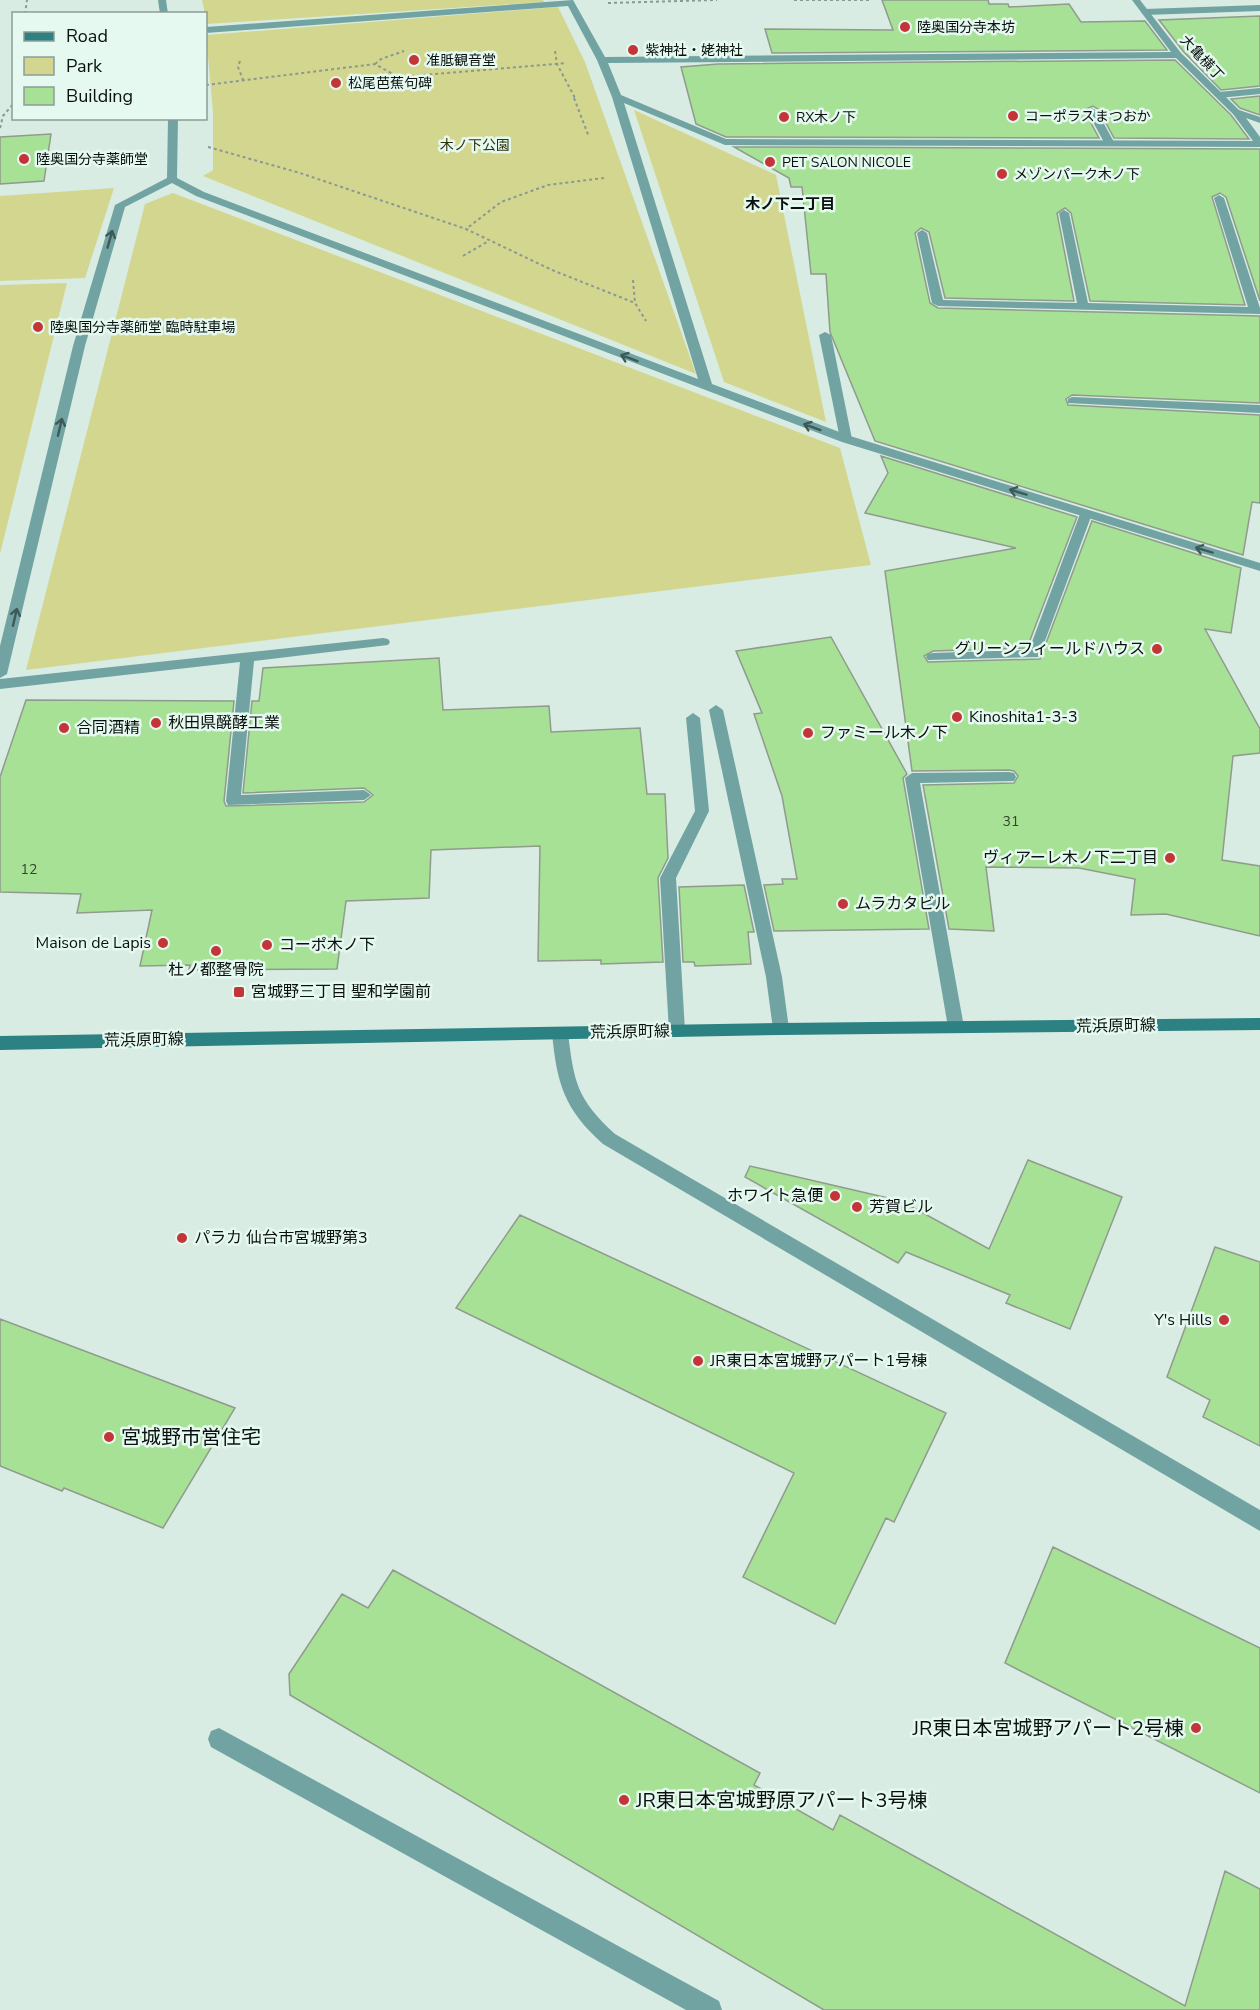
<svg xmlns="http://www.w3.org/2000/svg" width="1260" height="2010" viewBox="0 0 1260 2010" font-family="'Nunito Sans','Noto Sans JP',sans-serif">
<rect width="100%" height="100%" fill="#d8ece3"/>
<path fill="#d3d68f" d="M202 0H543L544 2 207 24Z
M558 7 585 62 696 374 203 176 213 170V112L206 35Z
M634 110 776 175 826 422 724 382Z
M114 188 85 278 0 281V196Z
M173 193 840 448 871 565 26 670 145 204Z
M67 283 0 554V285Z"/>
<path fill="#a7e196" stroke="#909b8d" stroke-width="1.5" d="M882 0H988L989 4H1008L1009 7 1069 4 1081 22 1145 21 1167 50 772 53 765 29 893 30Z
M1260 16V86L1221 90 1183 51 1159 20Z
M1175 60 1231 115 1249 139 1114 138 1099 110 1093 106 1086 109 1085 112 1099 138 726 137 696 124 681 67 718 64Z
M1260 96V115L1240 108 1231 99Z
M51 134 44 181 0 184V137Z
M734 147 1260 149V301L1226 197 1220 193 1212 197 1245 305 1090 301 1071 213 1065 208 1057 213 1074 301 945 298 929 232 921 228 915 233 930 303 938 308 1260 316V403L1072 395 1066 399 1068 405 1260 415V503L1252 502 1243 555 875 441 830 332 826 274H811L802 187H791L789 178Z
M881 456 1077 517 1027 648 933 651 924 656 928 662 1040 659 1092 521 1241 568 1231 633 1205 629 1260 729V753L1233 756 1222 860 1260 866V936L1166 914 1131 915 1135 879 1079 868 986 867 994 931 949 929 923 785 1014 783 1018 776 1014 771 1009 770 912 771 885 571 1016 548 865 513 888 473Z
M831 637 907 774 903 778 929 929 774 931 764 885 783 884 782 879H797L782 796 754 714 762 713 736 651Z
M439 658 443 710 549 706 551 732 640 728 647 794H665L668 858 658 878 663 962 601 964V960L538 961 540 846 431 850 429 898 346 901 337 969 189 970 190 965 140 966 152 910 77 913 81 894 0 892V777L26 700 234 701 224 801 226 806 364 802 373 795 364 788 243 793 252 701H259L263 668Z
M744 885 754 932H748L751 964 695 966 694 962H683L679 887Z
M1028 1160 1122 1197 1070 1329 1006 1303 1010 1295 906 1252 898 1263 745 1177 750 1166 901 1201 989 1249Z
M520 1215 946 1413 894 1522 886 1518 835 1624 743 1577 794 1473 456 1308Z
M1215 1247 1260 1262V1446L1203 1417 1210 1400 1167 1377Z
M0 1319 235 1408 163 1528 64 1488 62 1491 0 1466Z
M1053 1547 1260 1648V1793L1005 1663Z
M393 1570 760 1773 754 1785 833 1830 840 1815 1185 2006 1225 1871 1260 1889V2010H824L290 1695 289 1674 342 1594 368 1608Z"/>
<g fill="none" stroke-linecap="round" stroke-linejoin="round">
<path stroke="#8a9992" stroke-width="2" stroke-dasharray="3 3" stroke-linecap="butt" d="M794 0H871
M608 3 717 0
M25 14 27 0
M555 51 557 64 575 98
M240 61 238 67 243 80
M375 64 381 59 404 51
M206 85 375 64 398 77 566 63
M574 98 589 137
M0 128 3 116 14 103
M208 147 300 173 466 229
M604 178 548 185 501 202 466 229 552 270 635 303
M463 256 487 242
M633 280 635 303 646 321"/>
<path fill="#71a3a3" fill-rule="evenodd" d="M1260 5V11L1145 15 1141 12 1145 9Z
M1260 88V94L1219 98 1214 95 1219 92Z
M1092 108 1097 111 1115 144 1113 146 1105 144 1087 111Z
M1219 195 1224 198 1260 308V314L938 306 932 303 917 233 922 230 927 233 943 300 1077 303 1059 213 1064 210 1069 213 1088 303 1248 307 1214 198Z
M825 332 831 335 852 439 846 443 840 439 819 335Z
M1072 397 1260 405V413L1068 403V399Z
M1086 510 1092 514 1039 657 928 660 926 657 928 654 933 653 1029 650 1080 514Z
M383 638 388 639 390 642 388 645 254 661 241 795 364 790 371 795 364 800 228 805 226 801 240 662 0 689V679Z
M716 705 723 710 782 977 789 1029 787 1034 781 1035 775 1034 773 1029 766 977 709 710Z
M693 713 700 718 709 811 676 878 685 1031 683 1036 677 1037 671 1036 669 1031 660 878 695 811 686 718Z
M1009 772 1014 773 1016 777 1014 781 920 783 964 1027 962 1032 956 1033 950 1032 948 1027 905 778 912 773Z
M219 1728 719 2001 722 2010H686L211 1747 208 1739 211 1731Z"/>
<path fill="#71a3a3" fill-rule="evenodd" d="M158 0H166L168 14H160Z
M573 0 605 57 1171 52 1132 0H1140L1181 53 1239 110 1260 117V123L1246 118 1260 137V147L725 145 624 103 712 384 850 436 1260 563V571L842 442 196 196 172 183 125 207 85 346 7 674 0 678V646L73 346 115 205 167 178 168 118H178L177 178 204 192 698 379 612 97 597 60 568 6 206 33V27ZM1176 58 1233 114 1253 141 726 139 621 95 608 63Z
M560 1027 566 1028 568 1033C574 1083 577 1099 615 1134L1260 1510V1531L603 1144C564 1109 557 1084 552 1033L554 1028Z"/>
<path fill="#2c8182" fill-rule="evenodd" d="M1260 1018V1030L781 1035 0 1050V1036L781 1023Z"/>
</g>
<defs><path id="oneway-shaft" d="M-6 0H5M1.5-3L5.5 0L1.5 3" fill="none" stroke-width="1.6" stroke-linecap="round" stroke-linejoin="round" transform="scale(1.5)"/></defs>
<g stroke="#3e5a58">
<use href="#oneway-shaft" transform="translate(110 239) rotate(-74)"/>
<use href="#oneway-shaft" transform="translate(629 358) rotate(-159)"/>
<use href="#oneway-shaft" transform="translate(60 427) rotate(-77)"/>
<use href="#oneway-shaft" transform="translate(812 427) rotate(-160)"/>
<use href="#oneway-shaft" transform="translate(1018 492) rotate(-163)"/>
<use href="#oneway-shaft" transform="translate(1204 550) rotate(-163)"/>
<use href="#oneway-shaft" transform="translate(15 617) rotate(-77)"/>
</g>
<g fill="#c43538" stroke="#e5f9f0" stroke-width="2">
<circle cx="905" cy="27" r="6"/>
<circle cx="633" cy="50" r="6"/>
<circle cx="414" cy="60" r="6"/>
<circle cx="336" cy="83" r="6"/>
<circle cx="1013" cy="116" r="6"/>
<circle cx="784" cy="117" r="6"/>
<circle cx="24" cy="159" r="6"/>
<circle cx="770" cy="162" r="6"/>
<circle cx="1002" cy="174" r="6"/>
<circle cx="38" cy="327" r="6"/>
<circle cx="1157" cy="649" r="6"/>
<circle cx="957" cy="717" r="6"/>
<circle cx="156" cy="723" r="6"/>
<circle cx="64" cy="728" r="6"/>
<circle cx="808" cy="733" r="6"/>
<circle cx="1170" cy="858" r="6"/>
<circle cx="843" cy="904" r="6"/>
<circle cx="163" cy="943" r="6"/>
<circle cx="267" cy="945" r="6"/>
<circle cx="216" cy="951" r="6"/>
<rect x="233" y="986" width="12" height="12" rx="3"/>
<circle cx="835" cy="1196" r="6"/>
<circle cx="857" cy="1207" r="6"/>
<circle cx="182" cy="1238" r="6"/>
<circle cx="1224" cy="1320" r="6"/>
<circle cx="698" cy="1361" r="6"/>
<circle cx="109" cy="1437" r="6"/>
<circle cx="1196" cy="1728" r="6"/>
<circle cx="624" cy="1800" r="6"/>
</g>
<g text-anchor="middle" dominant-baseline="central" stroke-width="5" stroke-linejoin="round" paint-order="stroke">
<g font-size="14" fill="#0a110e" stroke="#e5f9f0" text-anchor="start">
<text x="917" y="27">陸奥国分寺本坊</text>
<text x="645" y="50">紫神社・姥神社</text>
<text x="426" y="60">准胝観音堂</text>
<text x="348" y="83">松尾芭蕉句碑</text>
<text x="1025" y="116">コーポラスまつおか</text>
<text x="796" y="117">RX木ノ下</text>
<text x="36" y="159">陸奥国分寺薬師堂</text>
<text x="782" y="162">PET SALON NICOLE</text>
<text x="1014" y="174">メゾンパーク木ノ下</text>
<text x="50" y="327">陸奥国分寺薬師堂 臨時駐車場</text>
</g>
<g font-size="14" fill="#0a110e" stroke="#e5f9f0">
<text transform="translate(1202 58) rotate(47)">大亀横丁</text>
</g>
<g font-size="14" fill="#313209" stroke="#e5f9f0">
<text x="475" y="145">木ノ下公園</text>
</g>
<g font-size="14" fill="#314530">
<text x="1011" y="821">31</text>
<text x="29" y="869">12</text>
</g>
<g font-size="15" font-weight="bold" fill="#0a110e" stroke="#e5f9f0">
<text x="790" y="204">木ノ下二丁目</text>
</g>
<g font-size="16" fill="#0a110e" stroke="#e5f9f0" text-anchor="start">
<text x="1145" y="649" text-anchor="end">グリーンフィールドハウス</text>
<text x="969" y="717">Kinoshita1-3-3</text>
<text x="168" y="723">秋田県醗酵工業</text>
<text x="76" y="728">合同酒精</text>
<text x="820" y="733">ファミール木ノ下</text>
<text x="1158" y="858" text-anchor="end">ヴィアーレ木ノ下二丁目</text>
<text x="855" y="904">ムラカタビル</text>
<text x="151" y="943" text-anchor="end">Maison de Lapis</text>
<text x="279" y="945">コーポ木ノ下</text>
<text x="216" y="970" text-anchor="middle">杜ノ都整骨院</text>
<text x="251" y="992">宮城野三丁目 聖和学園前</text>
<text x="823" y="1196" text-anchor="end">ホワイト急便</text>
<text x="869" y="1207">芳賀ビル</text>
<text x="194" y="1238">パラカ 仙台市宮城野第3</text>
<text x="1212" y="1320" text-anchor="end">Y's Hills</text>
<text x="710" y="1361">JR東日本宮城野アパート1号棟</text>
</g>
<g font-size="16" fill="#0a110e" stroke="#e5f9f0">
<text transform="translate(1116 1026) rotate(-1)">荒浜原町線</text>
<text transform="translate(630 1032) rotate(-1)">荒浜原町線</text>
<text transform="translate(144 1040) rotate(-1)">荒浜原町線</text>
</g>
<g font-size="20" fill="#0a110e" stroke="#e5f9f0" text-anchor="start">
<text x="121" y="1437">宮城野市営住宅</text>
<text x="1184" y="1728" text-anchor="end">JR東日本宮城野アパート2号棟</text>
<text x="636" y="1800">JR東日本宮城野原アパート3号棟</text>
</g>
</g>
<rect x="12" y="12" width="195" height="108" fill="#e5f9f0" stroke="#8d9c96" stroke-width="1.5"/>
<rect x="24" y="32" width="30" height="9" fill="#2c8182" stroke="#8d9c96" stroke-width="1.5"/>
<text x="66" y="42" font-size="18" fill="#0a110e">Road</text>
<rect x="24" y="57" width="30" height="18" fill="#d3d68f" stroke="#8d9c96" stroke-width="1.5"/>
<text x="66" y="72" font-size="18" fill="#0a110e">Park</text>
<rect x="24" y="87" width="30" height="18" fill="#a7e196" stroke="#8d9c96" stroke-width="1.5"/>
<text x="66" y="102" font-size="18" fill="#0a110e">Building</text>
</svg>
